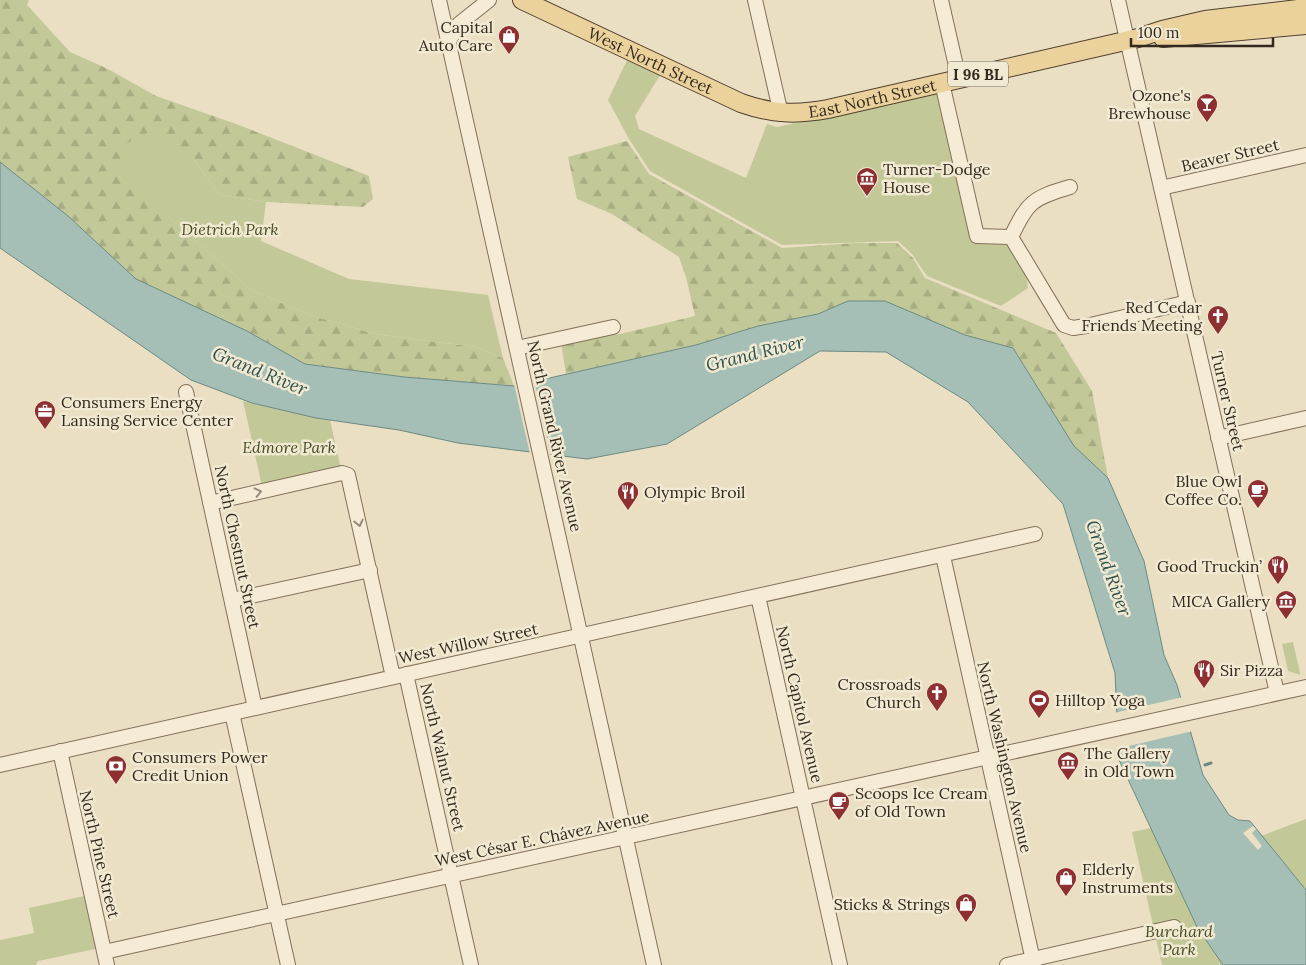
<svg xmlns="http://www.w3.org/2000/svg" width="1306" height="965" viewBox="0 0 1306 965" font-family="Lora,serif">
<defs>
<pattern id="forest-firs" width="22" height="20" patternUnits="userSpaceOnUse" patternTransform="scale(1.25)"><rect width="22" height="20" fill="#c2c897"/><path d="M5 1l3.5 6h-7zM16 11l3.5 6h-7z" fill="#a7ac82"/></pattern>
</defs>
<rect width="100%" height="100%" fill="#eadec3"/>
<path fill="url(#forest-firs)" d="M0 0H29L27 5 70 52 108 69 156 96 239 125 369 176 373 199 363 207 266 202 220 195 191 156 167 215 251 290 310 315 375 334 476 347 503 358 514 386 404 377 305 364 247 331 136 279 68 216 0 162Z
M627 141 649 174 782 248 856 243H897L913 258 925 278 1056 333 1092 391 1108 478 1074 447 1013 348 965 335 919 317 848 301 818 314 758 326 696 345 566 374 561 342 607 333 616 335 695 316 686 277 679 257 612 214 577 199 568 157Z"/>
<path fill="#c2c897" d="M628 58 660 75 635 116 639 129 746 178 767 124 777 127 939 93 973 241 1007 243 1026 272 1028 288 1001 306 927 276 912 254 898 241 782 245 650 171 629 139 608 100Z
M157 128 191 156 220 195 266 202 261 241 349 279 488 295 503 358 476 347 375 334 310 315 251 290 167 215 126 183 118 148Z
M243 401 330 420 341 469 262 486Z
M1293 642 1300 673V675L1288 671 1282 644Z
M1306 819V890L1261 836Z
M1151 828 1197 927 1224 965H1162L1132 832Z
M89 895 100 948 38 961 36 965H0V940L34 933 29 908Z"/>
<path fill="#a5beb6" stroke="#6c8b83" d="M0 162 68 216 136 279 247 331 305 364 404 377 514 386 696 345 758 326 818 314 848 301H885L965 335 1013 348 1074 446 1108 478 1144 561 1164 655 1177 685 1203 775 1229 815 1238 820 1250 821 1306 890V965H1223L1197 927 1119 760 1115 673 1063 504 968 402 886 352 820 351 667 444 587 459 458 443 399 430 316 418 252 403 191 380 0 248Z"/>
<path fill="#eadec3" d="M534 379 551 457 530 454 514 384Z
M1183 697 1193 731 1116 749 1114 713Z
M1253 826 1256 829 1252 833 1262 846 1258 850 1243 833Z"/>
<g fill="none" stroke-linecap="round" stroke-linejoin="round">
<path stroke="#6c8b83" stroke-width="3" d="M1205 765 1211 763"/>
<g stroke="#83705b" stroke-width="16">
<path id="minor" d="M439 0 654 965
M755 0 781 114
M941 0 959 79
M1118 0 1277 693
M449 41 459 24 489 0
M942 83 977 236 1011 237 1064 325 1073 328 1086 326 1188 302
M1161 188 1306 155
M1011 237C1028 202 1032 198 1070 187
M517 348 613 327
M186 392 255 708
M1218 438 1306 418
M210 503 342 473 348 475 393 677
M943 556 1034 965
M758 596 840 965
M232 600 370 570
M406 674 471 965
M232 713 288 965
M60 751 107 965
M0 765 1035 534
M104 952 1306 687
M1007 965 1174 927"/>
</g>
<g stroke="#513f2f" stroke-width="20">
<g id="major">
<path id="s1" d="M522 0 741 103C772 114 796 115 828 109L1138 38 1162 30 1205 20 1306 8"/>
<path d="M1163 38 1306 25"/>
</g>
</g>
<use href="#minor" stroke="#f6ecd5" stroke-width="14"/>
<use href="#major" stroke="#ebd29d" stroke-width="18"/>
</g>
<defs><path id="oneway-chevron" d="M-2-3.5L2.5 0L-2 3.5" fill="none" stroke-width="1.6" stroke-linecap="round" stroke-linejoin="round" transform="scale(1.25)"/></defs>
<g stroke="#958a7a">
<use href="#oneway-chevron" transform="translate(258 492) rotate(-13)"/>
<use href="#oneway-chevron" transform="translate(359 523) rotate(77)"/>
</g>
<defs>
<g id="shop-pin" transform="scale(1.125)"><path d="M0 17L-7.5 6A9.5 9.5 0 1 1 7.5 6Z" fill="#8e2f31" stroke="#f2e9d2"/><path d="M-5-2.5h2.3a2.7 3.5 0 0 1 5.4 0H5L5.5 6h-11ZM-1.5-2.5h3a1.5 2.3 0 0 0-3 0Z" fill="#fff"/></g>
<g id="bar-pin" transform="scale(1.125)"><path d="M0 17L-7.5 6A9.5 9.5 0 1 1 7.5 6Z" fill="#8e2f31" stroke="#f2e9d2"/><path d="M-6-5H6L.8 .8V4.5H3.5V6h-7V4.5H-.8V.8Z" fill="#fff"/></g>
<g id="museum-pin" transform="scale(1.125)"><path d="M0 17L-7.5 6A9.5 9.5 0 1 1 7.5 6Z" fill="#8e2f31" stroke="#f2e9d2"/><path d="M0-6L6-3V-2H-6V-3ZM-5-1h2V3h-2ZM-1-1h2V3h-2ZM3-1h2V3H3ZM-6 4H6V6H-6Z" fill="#fff"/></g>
<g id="church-pin" transform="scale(1.125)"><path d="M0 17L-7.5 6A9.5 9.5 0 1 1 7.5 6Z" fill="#8e2f31" stroke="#f2e9d2"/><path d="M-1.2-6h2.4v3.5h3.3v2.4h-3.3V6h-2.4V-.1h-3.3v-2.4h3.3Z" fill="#fff"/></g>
<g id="office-pin" transform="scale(1.125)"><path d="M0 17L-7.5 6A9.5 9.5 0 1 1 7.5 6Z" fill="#8e2f31" stroke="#f2e9d2"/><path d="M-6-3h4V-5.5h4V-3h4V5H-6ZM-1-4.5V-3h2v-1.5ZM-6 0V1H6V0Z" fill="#fff"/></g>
<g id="cafe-pin" transform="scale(1.125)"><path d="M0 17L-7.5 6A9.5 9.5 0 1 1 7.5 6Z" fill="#8e2f31" stroke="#f2e9d2"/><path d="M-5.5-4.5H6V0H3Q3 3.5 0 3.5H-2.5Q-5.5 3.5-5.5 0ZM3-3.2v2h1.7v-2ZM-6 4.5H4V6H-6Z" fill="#fff"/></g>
<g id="restaurant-pin" transform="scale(1.125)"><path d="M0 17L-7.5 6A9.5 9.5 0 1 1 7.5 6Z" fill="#8e2f31" stroke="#f2e9d2"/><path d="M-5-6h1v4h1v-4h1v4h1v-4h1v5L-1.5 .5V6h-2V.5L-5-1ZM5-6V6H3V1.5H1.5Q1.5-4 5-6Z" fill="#fff"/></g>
<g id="stadium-pin" transform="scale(1.125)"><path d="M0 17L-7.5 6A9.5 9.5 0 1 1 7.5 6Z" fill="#8e2f31" stroke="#f2e9d2"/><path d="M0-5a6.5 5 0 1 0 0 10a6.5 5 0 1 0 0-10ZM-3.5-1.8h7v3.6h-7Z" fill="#fff"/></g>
<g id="bank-pin" transform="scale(1.125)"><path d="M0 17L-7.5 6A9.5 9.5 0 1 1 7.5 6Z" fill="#8e2f31" stroke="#f2e9d2"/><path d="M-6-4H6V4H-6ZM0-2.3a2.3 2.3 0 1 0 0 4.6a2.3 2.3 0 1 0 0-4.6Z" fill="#fff"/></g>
</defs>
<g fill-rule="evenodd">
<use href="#shop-pin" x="509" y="36"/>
<use href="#bar-pin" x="1207" y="104"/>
<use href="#museum-pin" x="867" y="178"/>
<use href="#church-pin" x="1218" y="316"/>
<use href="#office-pin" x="45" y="411"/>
<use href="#cafe-pin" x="1258" y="490"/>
<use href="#restaurant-pin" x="628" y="492"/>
<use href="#restaurant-pin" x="1278" y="566"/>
<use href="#museum-pin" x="1286" y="601"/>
<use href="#restaurant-pin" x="1204" y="670"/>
<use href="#church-pin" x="937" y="693"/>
<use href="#stadium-pin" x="1039" y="700"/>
<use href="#museum-pin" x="1068" y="762"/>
<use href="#bank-pin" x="116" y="766"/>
<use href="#cafe-pin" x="839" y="802"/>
<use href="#shop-pin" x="1066" y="878"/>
<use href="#shop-pin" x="966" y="904"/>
</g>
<g text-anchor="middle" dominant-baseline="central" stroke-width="5" stroke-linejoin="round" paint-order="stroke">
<rect fill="#f2e9d2" stroke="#6d6354" stroke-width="1" x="948" y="61.5" width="60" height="25" rx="4"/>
<g font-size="15" font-weight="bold" fill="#34291e">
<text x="978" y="74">I 96 BL</text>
</g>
<g font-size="16" fill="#34291e" stroke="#f2e9d2" text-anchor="start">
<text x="493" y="27" text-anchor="end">Capital<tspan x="493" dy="18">Auto Care</tspan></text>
<text x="1191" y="95" text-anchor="end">Ozone's<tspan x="1191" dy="18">Brewhouse</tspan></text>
<text x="883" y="169">Turner-Dodge<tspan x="883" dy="18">House</tspan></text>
<text x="1202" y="307" text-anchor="end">Red Cedar<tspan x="1202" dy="18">Friends Meeting</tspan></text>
<text x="61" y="402">Consumers Energy<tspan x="61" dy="18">Lansing Service Center</tspan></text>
<text x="1242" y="481" text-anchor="end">Blue Owl<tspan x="1242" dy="18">Coffee Co.</tspan></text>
<text x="644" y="492">Olympic Broil</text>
<text x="1262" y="566" text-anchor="end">Good Truckin’</text>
<text x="1270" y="601" text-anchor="end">MICA Gallery</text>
<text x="1220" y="670">Sir Pizza</text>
<text x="921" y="684" text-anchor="end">Crossroads<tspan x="921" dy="18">Church</tspan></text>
<text x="1055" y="700">Hilltop Yoga</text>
<text x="1084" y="753">The Gallery<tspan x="1084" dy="18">in Old Town</tspan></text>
<text x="132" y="757">Consumers Power<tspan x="132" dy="18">Credit Union</tspan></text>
<text x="855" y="793">Scoops Ice Cream<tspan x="855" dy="18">of Old Town</tspan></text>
<text x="1082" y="869">Elderly<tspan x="1082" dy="18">Instruments</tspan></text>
<text x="950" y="904" text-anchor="end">Sticks &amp; Strings</text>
</g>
<g font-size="16" fill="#34291e" stroke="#f2e9d2">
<text stroke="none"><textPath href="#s1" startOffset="142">West North Street</textPath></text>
<text stroke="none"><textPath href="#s1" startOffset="376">East North Street</textPath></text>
<text transform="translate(1230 155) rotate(-13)">Beaver Street</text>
<text transform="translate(1228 401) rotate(77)">Turner Street</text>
<text transform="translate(555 436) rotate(77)">North Grand River Avenue</text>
<text transform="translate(238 547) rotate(78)">North Chestnut Street</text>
<text transform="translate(468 643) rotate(-12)">West Willow Street</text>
<text transform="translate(800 704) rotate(77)">North Capitol Avenue</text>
<text transform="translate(443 757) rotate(77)">North Walnut Street</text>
<text transform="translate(1005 757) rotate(77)">North Washington Avenue</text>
<text transform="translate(542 838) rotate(-12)">West César E. Chávez Avenue</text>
<text transform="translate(100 854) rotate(77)">North Pine Street</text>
</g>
<g font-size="16" font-style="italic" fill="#454f26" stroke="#f2e9d2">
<text x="230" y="229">Dietrich Park</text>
<text x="289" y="447">Edmore Park</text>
<text x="1179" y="931">Burchard<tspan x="1179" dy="18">Park</tspan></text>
</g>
<g font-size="18" font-style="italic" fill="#2e5350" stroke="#f2e9d2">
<text transform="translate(755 353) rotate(-14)">Grand River</text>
<text transform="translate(260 371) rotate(22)">Grand River</text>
<text transform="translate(1109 568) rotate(70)">Grand River</text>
</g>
</g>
<path d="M1131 38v8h142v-8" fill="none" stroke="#34291e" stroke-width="2.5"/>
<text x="1138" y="38" font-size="15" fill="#34291e" stroke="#f2e9d2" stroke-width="4" paint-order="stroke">100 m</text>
</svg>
